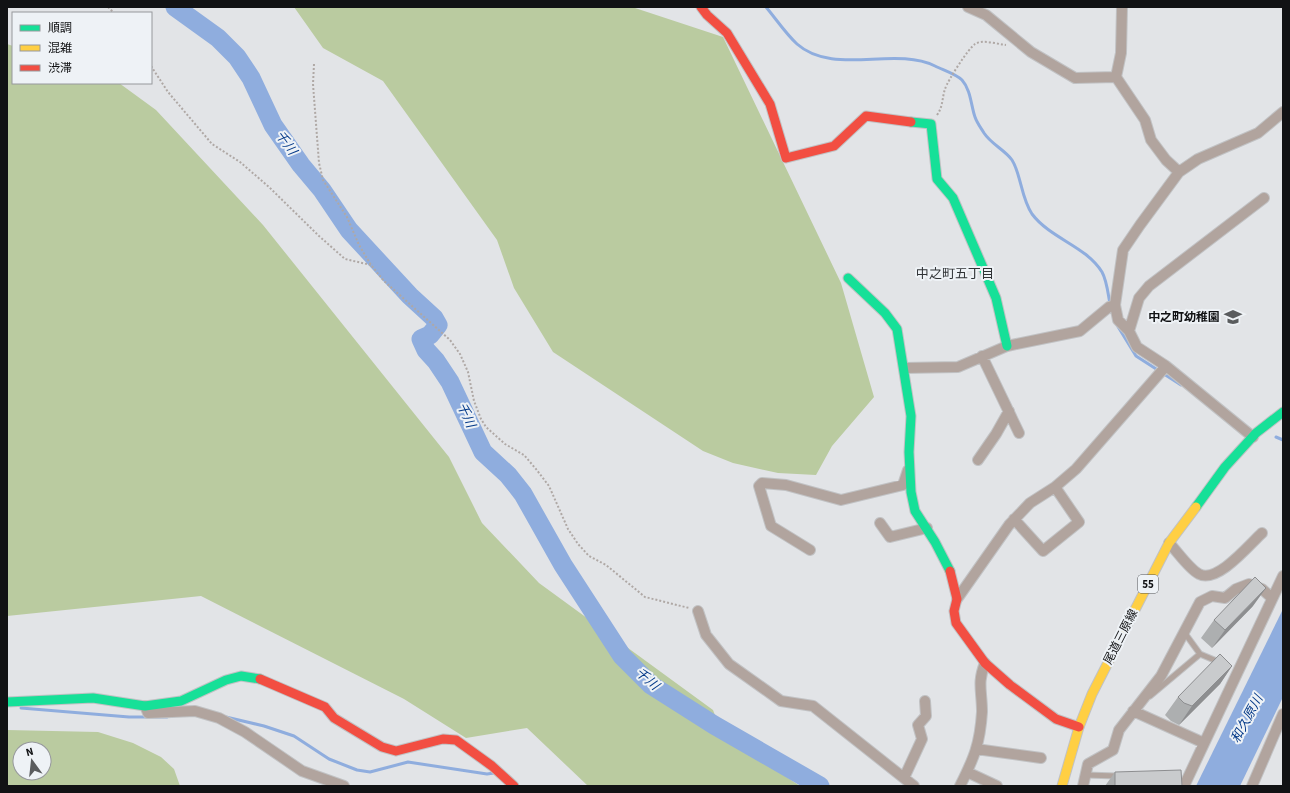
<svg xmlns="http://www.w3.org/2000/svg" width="1290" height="793" viewBox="0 0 1290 793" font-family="'Source Sans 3','Noto Sans JP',sans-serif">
<rect width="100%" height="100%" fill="#e2e4e7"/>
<path fill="#bacba0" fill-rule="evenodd" d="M294 7H632L723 37 841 283 874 397 832 446 816 475 778 473 733 463 703 451 553 352 514 288 497 240 383 81 323 48Z
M7 44 13 46V83H119L156 110 263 225 449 457 482 523 539 583 713 710 722 734 800 786H588L527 728 466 738 404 699 201 596 7 616Z
M7 730 98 732 133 743 161 757 174 769 180 786H7ZM20 749H44V773H20Z"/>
<path fill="#8fadde" d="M1283 609V697L1240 786H1196Z"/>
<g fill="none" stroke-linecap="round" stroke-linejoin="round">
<path stroke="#8fadde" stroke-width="3" d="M766 7C776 19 786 34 797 44 833 76 894 46 935 66 943 70 956 74 962 80 971 90 971 106 975 117 977 123 981 128 984 133 991 144 1005 150 1012 160 1021 174 1021 198 1032 214 1051 239 1086 246 1102 272 1107 281 1108 294 1110 304
M1117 325 1136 356 1181 385
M1276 437 1283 440
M21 708 129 717H167
M226 717 264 726 294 736 329 759 357 770 370 772 408 762 487 774 494 773"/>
<path stroke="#8fadde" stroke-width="19" d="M175 7 218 38 237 57 251 78 273 125 301 165 322 190 349 230 410 296 434 318 438 325 430 335 421 339 426 350 436 361 450 382 483 452 508 475 523 494 563 565 622 656 651 685 714 725 820 786"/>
<g stroke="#c1c2c4" stroke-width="7">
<path id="lane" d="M1184 632 1200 654
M1150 696 1200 654 1219 662
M1086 775 1117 776"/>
</g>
<g stroke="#c1c2c4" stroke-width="12">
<path id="street" d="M968 7 986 15 1031 52 1075 78 1116 77
M1122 7 1121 53 1116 77 1145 120 1151 140 1166 160 1179 172
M1129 331 1118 320 1115 305 1123 250 1140 225 1179 172 1198 159 1258 133 1283 112
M982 356 1019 433
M904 368 958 367 1007 346 1080 331 1109 307 1115 305
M1253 437 1166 366 1137 347 1129 331 1139 298 1149 286 1264 198
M978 460 996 434 1009 411
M1014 519 1043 551 1079 522 1055 487
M880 523 890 537 927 528
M1169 543C1177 551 1189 569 1199 574 1217 584 1249 545 1262 533
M810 550 771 526 759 486 762 483 786 485 841 500 903 485 908 470
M957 599 1009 525 1030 503 1055 487 1076 469 1166 366
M698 611 706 635 729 664 781 701 813 706 914 786
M145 706 148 713 195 711 219 718 245 732 302 771 344 786
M1133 711 1204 743
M976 749 1041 758
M967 772 997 786
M904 778 922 739 918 725 926 716 925 701
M960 786C974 758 980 744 982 712 982 691 977 683 985 663
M1083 786 1088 764 1113 750 1119 730 1161 676 1200 602 1212 596 1225 598 1236 589 1249 584 1262 589 1272 598
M1184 786 1283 576
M1252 786 1283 714"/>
</g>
<g stroke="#c1c2c4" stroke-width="11">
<path id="fast" d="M911 122 931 124 937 179 953 198 996 298 1007 346
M848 278 885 313 897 329 911 416 909 452 911 492 915 511 935 542 950 571
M1196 507 1225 467 1256 433 1283 412
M7 702 93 698 145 706 181 701 226 680 241 676 260 679"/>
</g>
<g stroke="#c1c2c4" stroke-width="11">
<path id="slow" d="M1062 786 1079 727 1092 694 1169 543 1196 507"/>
</g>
<g stroke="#c1c2c4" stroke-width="11">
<path id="jam" d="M701 7 707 15 727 33 770 104 786 158 834 146 866 116 911 122
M950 571 957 599 954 611 956 623 985 663 1010 685 1056 719 1079 727
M260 679 325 707 334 718 382 747 396 751 443 739 456 740 492 766 514 786"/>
</g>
<path stroke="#afa8a5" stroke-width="2" stroke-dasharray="2 2" stroke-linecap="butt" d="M108 7 114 13
M314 64 313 84 319 163 323 180 347 217 359 245 371 265 384 281 450 340 460 354 468 372 474 401 481 419 486 427 505 444 524 455 536 469 549 486 568 529 578 544 589 556 606 565 645 597 689 608
M151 66 168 92 212 144 240 162 269 187 319 236 345 259 371 265
M937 115C943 107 942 98 945 89 948 80 968 49 975 44 983 39 996 44 1006 45"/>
<use href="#lane" stroke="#b1a49e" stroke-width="5"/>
<use href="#street" stroke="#b1a49e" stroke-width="10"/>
<use href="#fast" stroke="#16e098" stroke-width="9"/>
<use href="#slow" stroke="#ffcf43" stroke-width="9"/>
<use href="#jam" stroke="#f24e42" stroke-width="9"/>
</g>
<path fill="#adafb0" d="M1253 606 1212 648 1201 638 1214 620Z
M1232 666 1220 684 1179 725 1171 721 1165 715 1178 697Z
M1115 772 1182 786H1105Z"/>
<path fill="#8d8e90" d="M1266 588 1253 606 1212 648 1225 630Z
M1232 666 1220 684 1179 725 1192 706Z"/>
<path fill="#c9cbcd" stroke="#8d8e90" d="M1255 577 1266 588 1225 630 1214 620Z
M1220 654 1232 666 1192 706 1184 703 1178 697Z
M1181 770 1182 786H1115V772Z"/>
<defs>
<g id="school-bare" transform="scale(1.38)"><path d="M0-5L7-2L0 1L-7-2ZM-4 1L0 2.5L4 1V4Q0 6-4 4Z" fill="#5a5c5e" stroke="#eef2f6" stroke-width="2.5" paint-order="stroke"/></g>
</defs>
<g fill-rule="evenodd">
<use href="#school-bare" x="1233" y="317"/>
</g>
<g text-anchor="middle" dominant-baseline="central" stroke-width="4" stroke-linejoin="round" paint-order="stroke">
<rect fill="#eef2f6" stroke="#535558" stroke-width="1" x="1138" y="575" width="20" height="18" rx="3"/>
<g font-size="11" font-weight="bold" fill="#111214">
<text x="1148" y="584">55</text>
</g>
<g font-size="12" font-weight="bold" fill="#111214" stroke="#eef2f6" text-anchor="end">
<text x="1220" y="317">中之町幼稚園</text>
</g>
<g font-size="12" fill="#111214" stroke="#eef2f6">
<text transform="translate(1121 637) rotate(-63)">尾道三原線</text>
</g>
<g font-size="13" font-style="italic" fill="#053a89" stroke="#eef2f6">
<text transform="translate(286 143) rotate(54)">千川</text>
<text transform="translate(466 415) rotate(65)">千川</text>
<text transform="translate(647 679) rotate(41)">千川</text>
<text transform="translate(1247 719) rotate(-62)">和久原川</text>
</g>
<g font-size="13" fill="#2f3235" stroke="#eef2f6">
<text x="955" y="274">中之町五丁目</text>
</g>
</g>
<rect width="1290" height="793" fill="none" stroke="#111214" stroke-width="16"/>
<rect x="12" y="12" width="140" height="72" fill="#eef2f6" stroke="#96989c"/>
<rect x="20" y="25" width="20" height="6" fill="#16e098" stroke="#96989c"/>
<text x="48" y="32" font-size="12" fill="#111214">順調</text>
<rect x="20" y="45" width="20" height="6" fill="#ffcf43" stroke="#96989c"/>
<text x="48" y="52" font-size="12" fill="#111214">混雑</text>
<rect x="20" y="65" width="20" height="6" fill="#f24e42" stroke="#96989c"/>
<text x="48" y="72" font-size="12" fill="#111214">渋滞</text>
<g transform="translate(32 761) rotate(345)"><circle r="19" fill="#eef2f6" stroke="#96989c"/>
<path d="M0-3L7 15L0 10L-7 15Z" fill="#5a5c5e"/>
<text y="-6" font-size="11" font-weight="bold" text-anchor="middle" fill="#111214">N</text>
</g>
</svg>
